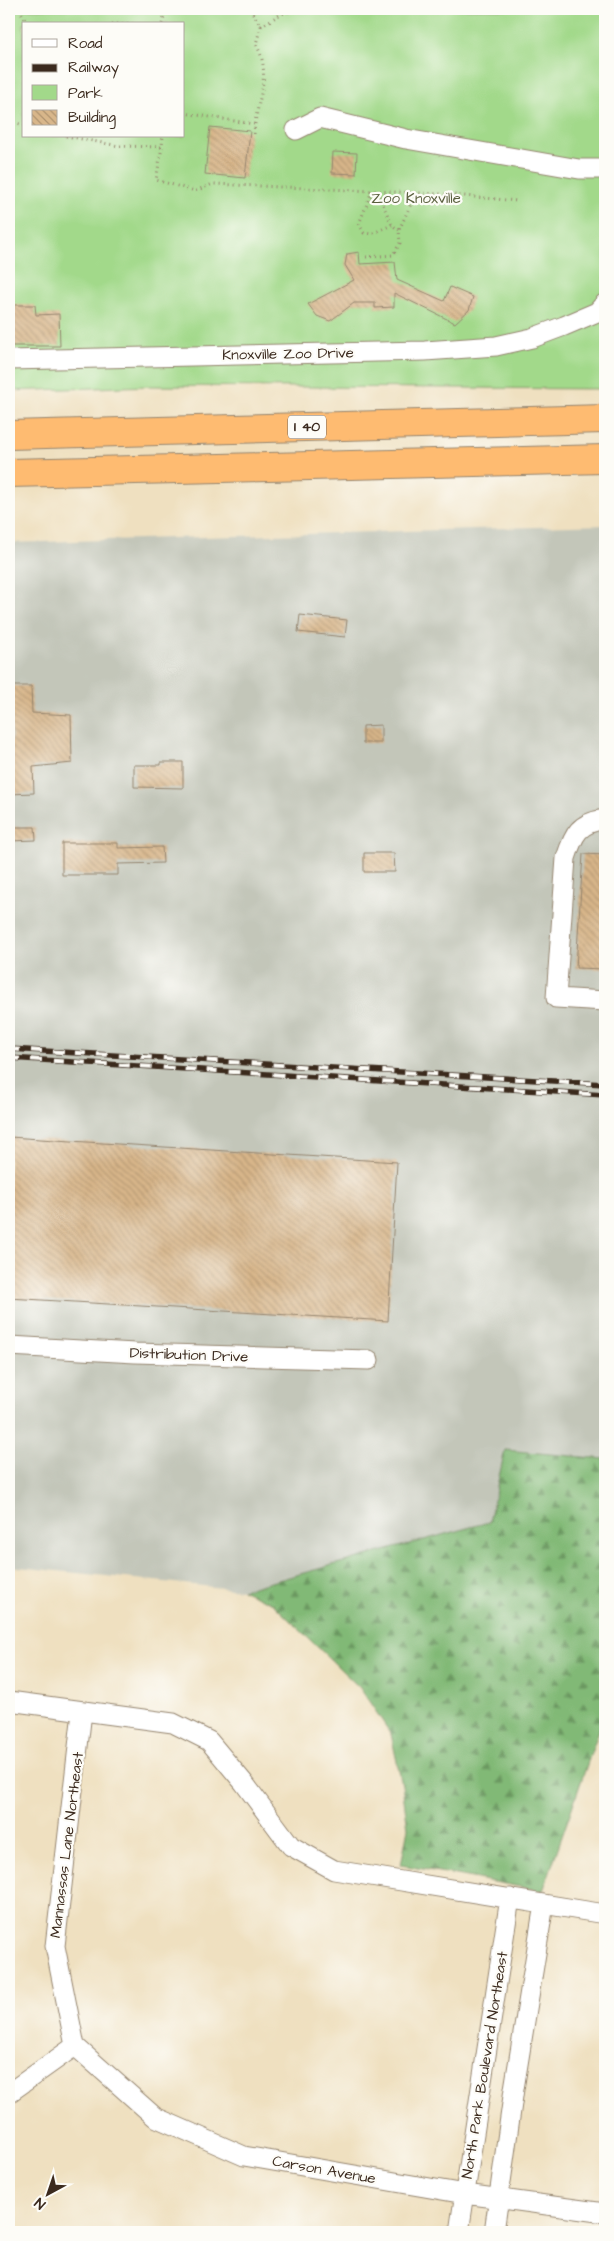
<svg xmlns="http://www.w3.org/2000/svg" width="614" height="2241" viewBox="0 0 614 2241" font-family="'Architects Daughter',sans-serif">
<defs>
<pattern id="forest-firs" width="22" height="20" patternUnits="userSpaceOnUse" patternTransform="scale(1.25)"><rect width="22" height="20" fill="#81b976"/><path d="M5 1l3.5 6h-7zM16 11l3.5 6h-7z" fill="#6b9760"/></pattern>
<pattern id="building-back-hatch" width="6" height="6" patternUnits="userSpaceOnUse" patternTransform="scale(1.25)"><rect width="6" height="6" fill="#d8b68a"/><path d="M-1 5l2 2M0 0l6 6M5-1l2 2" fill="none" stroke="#b09470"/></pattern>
</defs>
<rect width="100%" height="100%" fill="#fdfcf7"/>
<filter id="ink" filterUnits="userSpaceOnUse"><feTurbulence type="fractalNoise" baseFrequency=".02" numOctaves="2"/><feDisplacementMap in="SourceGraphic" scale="10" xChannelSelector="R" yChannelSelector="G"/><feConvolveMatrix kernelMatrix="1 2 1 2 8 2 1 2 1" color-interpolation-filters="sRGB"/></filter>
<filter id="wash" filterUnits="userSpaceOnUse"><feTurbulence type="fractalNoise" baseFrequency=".0096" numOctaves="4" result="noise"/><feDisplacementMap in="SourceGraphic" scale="20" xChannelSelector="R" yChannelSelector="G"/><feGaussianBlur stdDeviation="1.12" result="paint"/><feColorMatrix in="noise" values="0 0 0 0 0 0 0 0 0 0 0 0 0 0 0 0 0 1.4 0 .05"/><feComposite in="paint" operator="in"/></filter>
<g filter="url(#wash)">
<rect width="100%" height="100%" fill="#efe0c0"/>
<path fill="#c3c6b9" d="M605 525V1459L506 1450 490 1522 242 1590 9 1566V543Z"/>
<path fill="url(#forest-firs)" stroke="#5e724a" d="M505 1450 605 1459V1713L543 1891 401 1865 408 1828 402 1785 391 1734 360 1688 273 1604 242 1590 489 1522Z"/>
<path fill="#a2d98a" stroke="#6e8254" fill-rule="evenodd" d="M9 9H605V389L150 386 9 391ZM24 24H184V136H24Z"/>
<g id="blocks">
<path fill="url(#building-back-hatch)" d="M210 127 250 131 245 178 205 174Z
M333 152 357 153 356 174 332 173Z
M359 252 360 264 395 262 397 280 444 301 450 287 473 297 469 310 455 323 394 293V307L375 308V303H354L330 321 317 316 308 304 354 280 345 265 347 254Z
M9 305H35L36 315 59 314 60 346H9Z
M300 615 347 620 345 637 298 632Z
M11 686H31L32 713 71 715 72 763 33 767 34 793 9 794V740H12Z
M381 725V743H363V726Z
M161 762H183V788L134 787V765H161Z
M9 827H35L36 840 9 841Z
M62 843H118V848L162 847 163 863 118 864V875H62Z
M364 853H394L395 872H364Z
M583 854 605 855V969L576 968Z
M9 1137 397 1162 388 1321 9 1298Z"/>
</g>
</g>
<g filter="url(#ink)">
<use href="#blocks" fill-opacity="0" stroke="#95856f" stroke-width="1"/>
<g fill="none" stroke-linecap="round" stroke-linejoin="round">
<g stroke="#95856f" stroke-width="21">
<path id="minor" d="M296 130 320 118 406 139 579 169H605
M9 360 425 351 496 346 532 338 564 326 597 312 605 303
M605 819C579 823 574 833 566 858L556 998 605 1001
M9 1346 135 1353 369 1360
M9 1701 173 1723 209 1741 244 1783 291 1846 334 1870 605 1914
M75 2046 155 2117 244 2156 465 2194 605 2213
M75 2046 55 1946 82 1712
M9 2093 75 2046
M459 2232 510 1898
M494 2232 514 2089 544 1904"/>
</g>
<g stroke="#95856f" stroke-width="30">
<path id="highway" d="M9 435 605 419
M9 473 605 459"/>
</g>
<path stroke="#95856f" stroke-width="3" stroke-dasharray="1 4" stroke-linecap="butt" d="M23 9 21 12 28 24
M250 9 261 26 256 44C274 77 254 103 254 137
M369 9H370
M112 24H135
M162 24 167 9
M261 26 281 14 300 9
M184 113 254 124
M9 121 24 125
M66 136 119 146 162 147 163 136
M162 147 156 180 195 191 213 184 443 194 517 201
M372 191 359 224 364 233 371 234 392 225
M377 191 392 225 399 230
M366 257 393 255 400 243 399 230 416 193"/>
<use href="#minor" stroke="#fff" stroke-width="19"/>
<use href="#highway" stroke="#febb71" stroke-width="28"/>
<g stroke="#3b2a1e" stroke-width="5.5">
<path id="rail" d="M9 1049 605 1084
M9 1058 605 1095"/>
</g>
<use href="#rail" stroke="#fdfcf7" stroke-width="4" stroke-dasharray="11" stroke-linecap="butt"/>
</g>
</g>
<g text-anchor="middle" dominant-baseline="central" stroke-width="4.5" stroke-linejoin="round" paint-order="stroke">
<rect fill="#fdfcf7" stroke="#75695f" stroke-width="1" x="288" y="415.5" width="38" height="23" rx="4"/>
<g font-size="14" font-weight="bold" fill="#3b2a1e">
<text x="307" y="427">I 40</text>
</g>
<g font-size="15" fill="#5a5f3e" stroke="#fdfcf7">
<text x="416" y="198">Zoo Knoxville</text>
</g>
<g font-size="15" fill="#3b2a1e" stroke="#fdfcf7">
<text transform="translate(288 354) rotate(-1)">Knoxville Zoo Drive</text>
<text transform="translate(189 1355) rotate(2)">Distribution Drive</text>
<text transform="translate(67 1845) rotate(-83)">Mannassas Lane Northeast</text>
<text transform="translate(485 2065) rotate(-81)">North Park Boulevard Northeast</text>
<text transform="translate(324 2170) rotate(10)">Carson Avenue</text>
</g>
</g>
<rect width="614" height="2241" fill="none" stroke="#fdfcf7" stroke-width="30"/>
<rect x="22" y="22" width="162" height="115" fill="#fdfcf7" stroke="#afa8a0"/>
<rect x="32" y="39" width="25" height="8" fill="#ffffff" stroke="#afa8a0"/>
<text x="68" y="48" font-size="15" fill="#3b2a1e">Road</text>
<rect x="32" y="64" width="25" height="8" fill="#3b2a1e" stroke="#afa8a0"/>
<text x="68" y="72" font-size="15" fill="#3b2a1e">Railway</text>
<rect x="32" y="85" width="25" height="15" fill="#a2d98a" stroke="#afa8a0"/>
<text x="68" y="98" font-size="15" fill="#3b2a1e">Park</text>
<rect x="32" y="110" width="25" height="15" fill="url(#building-back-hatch)" stroke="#afa8a0"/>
<text x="68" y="122" font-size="15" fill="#3b2a1e">Building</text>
<g transform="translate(48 2194) rotate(220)" stroke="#fdfcf7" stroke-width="4" paint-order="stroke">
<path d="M0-4L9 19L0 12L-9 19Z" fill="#3b2a1e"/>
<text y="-8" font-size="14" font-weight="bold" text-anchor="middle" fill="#3b2a1e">N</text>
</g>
</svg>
